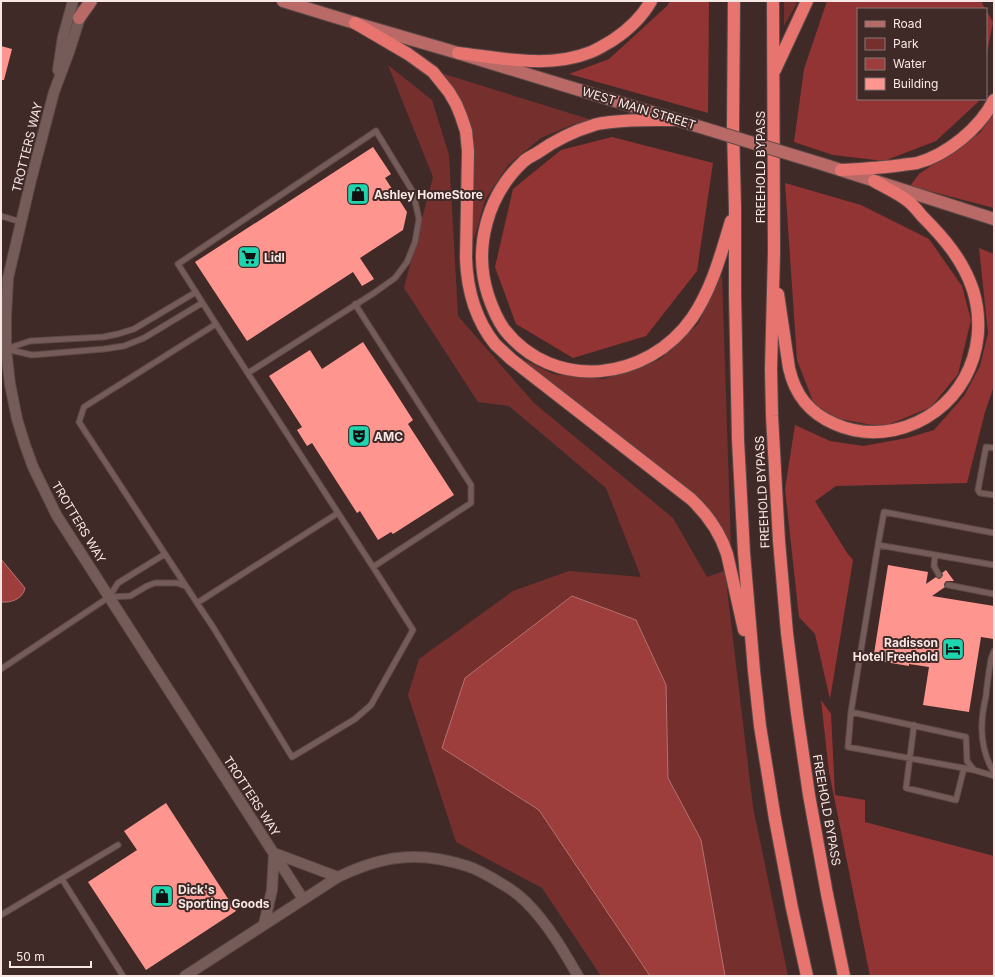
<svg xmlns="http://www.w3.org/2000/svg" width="995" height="977" viewBox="0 0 995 977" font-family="Inter,sans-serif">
<rect width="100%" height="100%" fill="#402a28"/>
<path fill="#75302e" d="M784 1H798L784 26Z
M388 65 432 100 449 155 458 316 534 403 673 518 707 577 724 571 725 572 753 807 788 976H725L701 840 668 778 666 685 636 620 572 596 442 748 539 810 650 976H601L542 888 456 842 408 695 419 659 513 591 569 571 641 577 606 488 509 406 478 402 404 288 433 177Z
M441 73 595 121 574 124 541 138 508 165 485 200 474 239 472 185 474 136 457 97Z
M722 275 731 550 713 515 555 388 518 357 553 374 604 379 659 360 698 324Z"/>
<path fill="#923433" d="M670 1H709L708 113 569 74 609 59 667 6Z
M827 1H981L985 9H858V99H979L978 102 936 141 884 161 833 155 794 142 804 69Z
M986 10 993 22 986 58Z
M994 113V208L910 186 919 174 980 133Z
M612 137 713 163 697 271 646 336 573 358 516 324 495 267 513 189 561 150Z
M785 183 861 205 929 239 962 286 971 320 958 374 931 407 883 427 835 418 814 404 797 360Z
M979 248 994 254V386L985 412 967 483 836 486 815 501 847 553 853 560 830 699 815 634 799 617 785 489 795 425 830 441 863 446 907 438 934 430 964 396 980 366 988 333Z
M821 700 831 714 835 795 865 800V822L994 856V976H870L829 772Z"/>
<path fill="#9d3e3c" stroke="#b8716f" d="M1 559 25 588C23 599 11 603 1 602Z
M572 596 636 620 666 685 668 778 701 840 725 976H650L539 810 442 748 465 678Z"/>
<path fill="#fe968f" d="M1 46 12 49 4 80H1Z
M373 147 391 174 385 178 407 212 403 230 360 258 374 279 362 286 353 272 247 341 195 262Z
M363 342 413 420 408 424 454 495 393 534 391 532 378 540 360 511 357 513 312 443 307 446 297 430 302 427 269 376 310 350 322 369Z
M888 565 928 572 926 584 936 577 939 579 941 578 943 575 942 573 946 570 954 581H947L945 582 944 585 945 587 932 596 994 606V639L981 637 969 712 923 705 929 667 909 664V666L873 660Z
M166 803 236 911 146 970 88 882 137 850 124 831Z"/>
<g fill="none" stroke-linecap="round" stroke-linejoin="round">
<g stroke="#5c4947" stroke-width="7">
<path id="service" d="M1 216 21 222
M216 324 84 407 79 422 197 603 338 513
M6 349 32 355 104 349 124 346 144 338 202 303
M1 350 6 349 30 341 103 337 118 334 134 329 196 292
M248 373 374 293 395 278 407 262 415 242 419 219 413 192 376 131 178 264 216 324 373 567 471 503V485L355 304
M994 448 986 447 978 490 980 493 994 495
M878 545 884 512 994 533
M935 555 934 566 939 575
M948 585 994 594
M109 597 130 596 147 586 155 583H177L185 586
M197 603 213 627 292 757 355 719 371 705 413 630 373 567
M994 651 991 659C989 671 987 684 986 696 984 705 982 715 982 724 981 739 985 759 994 772
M1 669 109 597 118 583 165 554
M851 712 966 737 967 761 974 770 994 776
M914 725 906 788 956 800 964 768
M974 770 848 747 851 712 878 545 994 565
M62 879 123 976
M1 915 118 845"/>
</g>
<g stroke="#5c4947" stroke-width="12">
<path id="minor" d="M82 11 69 52 54 92 31 180 8 278 6 316V349L10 384 17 419 25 445 33 467 57 516 303 899
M58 70 63 37 73 1
M264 924 272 890 274 853 338 877
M185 976 338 877C357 868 377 860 398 858 421 855 445 859 467 866 479 870 491 877 502 884 511 889 519 895 526 902 548 924 563 950 578 976"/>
</g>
<g stroke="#5c4947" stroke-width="14">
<path id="primary" d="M283 1 355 23 458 53 697 126
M79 18 91 1
M822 164 994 219"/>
</g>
<g stroke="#5c4947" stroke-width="14">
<path id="motorway" d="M734 1 733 128 735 208V294L738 440 744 553 754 671 760 726 775 819 792 908 807 976
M773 1 774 252 771 369 772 416 779 541 787 633 797 713 809 795 827 894 844 976
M355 23 408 54 433 72 449 92 456 104 461 116 466 131 468 151 466 258C467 289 475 319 495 344 500 349 506 354 511 359L691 499C708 515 720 532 727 554L744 630
M458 53C501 58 549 69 591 52 599 49 606 44 613 40 628 30 642 17 651 1
M775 70 807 1
M678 120C656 120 633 119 611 122 605 123 599 123 594 125 574 131 554 141 537 153 532 156 527 158 523 162 487 196 473 248 488 295 492 307 497 319 504 329 554 393 648 381 692 318 712 289 721 254 731 221
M841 170C861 169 881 168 902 165 907 164 912 164 917 163 947 155 980 128 994 100
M778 294 789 368C795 395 809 413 835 424 853 432 874 434 894 430 958 416 992 352 973 290 963 260 944 238 922 216 918 211 913 205 908 201 898 193 884 187 874 181"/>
</g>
<use href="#service" stroke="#765c59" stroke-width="5"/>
<use href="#minor" stroke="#765c59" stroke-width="10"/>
<use href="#primary" stroke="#ba6a66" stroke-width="12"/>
<use href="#motorway" stroke="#e7746f" stroke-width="12"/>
<g stroke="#5c4947" stroke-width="14" stroke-linecap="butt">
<path id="primary-bridge" d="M697 126 822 164"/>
</g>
<use href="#primary-bridge" stroke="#ba6a66" stroke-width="12"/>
</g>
<defs>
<g id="shop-square" transform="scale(1.15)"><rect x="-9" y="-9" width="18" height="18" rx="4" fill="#1ed5b0" stroke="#402a28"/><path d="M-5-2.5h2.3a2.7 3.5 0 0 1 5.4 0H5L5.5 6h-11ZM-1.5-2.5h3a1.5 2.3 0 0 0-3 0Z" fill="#111"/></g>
<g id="supermarket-square" transform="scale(1.15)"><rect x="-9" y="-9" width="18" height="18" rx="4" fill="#1ed5b0" stroke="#402a28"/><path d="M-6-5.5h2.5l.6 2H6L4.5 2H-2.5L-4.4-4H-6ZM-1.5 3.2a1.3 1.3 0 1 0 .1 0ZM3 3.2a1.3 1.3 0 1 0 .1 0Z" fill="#111"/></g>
<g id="theatre-square" transform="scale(1.15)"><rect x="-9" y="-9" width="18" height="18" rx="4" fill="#1ed5b0" stroke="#402a28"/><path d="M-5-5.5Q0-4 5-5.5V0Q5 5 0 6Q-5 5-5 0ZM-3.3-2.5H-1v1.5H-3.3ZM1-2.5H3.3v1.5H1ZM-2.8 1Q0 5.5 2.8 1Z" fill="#111"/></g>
<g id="hotel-square" transform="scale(1.15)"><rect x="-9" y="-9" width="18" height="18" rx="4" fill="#1ed5b0" stroke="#402a28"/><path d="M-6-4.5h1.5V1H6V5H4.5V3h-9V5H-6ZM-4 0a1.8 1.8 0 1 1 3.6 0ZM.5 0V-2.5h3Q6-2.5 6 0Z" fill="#111"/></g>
</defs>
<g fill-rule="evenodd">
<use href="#shop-square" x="358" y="194"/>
<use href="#supermarket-square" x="249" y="257"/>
<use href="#theatre-square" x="359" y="436"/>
<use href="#hotel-square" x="953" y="649"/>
<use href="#shop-square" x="162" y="896"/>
</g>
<g text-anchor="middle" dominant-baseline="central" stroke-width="4" stroke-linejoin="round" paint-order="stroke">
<g font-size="12" fill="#f7e7e5" stroke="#402a28">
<text transform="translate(639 108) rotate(17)">WEST MAIN STREET</text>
<text transform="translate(27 147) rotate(-76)">TROTTERS WAY</text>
<text transform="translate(760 167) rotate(-90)">FREEHOLD BYPASS</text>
<text transform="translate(762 492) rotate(-93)">FREEHOLD BYPASS</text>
<text transform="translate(79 522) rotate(59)">TROTTERS WAY</text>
<text transform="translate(252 796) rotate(57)">TROTTERS WAY</text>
<text transform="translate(827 810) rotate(80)">FREEHOLD BYPASS</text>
</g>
<g font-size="12" font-weight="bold" fill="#f7e7e5" stroke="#402a28" text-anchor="start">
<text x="374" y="194">Ashley HomeStore</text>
<text x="264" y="257">Lidl</text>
<text x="374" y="436">AMC</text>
<text x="938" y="642" text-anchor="end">Radisson<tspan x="938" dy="14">Hotel Freehold</tspan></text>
<text x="178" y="889">Dick's<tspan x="178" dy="14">Sporting Goods</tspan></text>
</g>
</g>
<rect width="995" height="977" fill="none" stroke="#f7e7e5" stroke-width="4"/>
<rect x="857" y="8" width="130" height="92" fill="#402a28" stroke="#897674"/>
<rect x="865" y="21" width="20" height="6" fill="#ba6a66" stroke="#897674"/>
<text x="893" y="28" font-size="12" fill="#f7e7e5">Road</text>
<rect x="865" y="38" width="20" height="12" fill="#75302e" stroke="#897674"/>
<text x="893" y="48" font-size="12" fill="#f7e7e5">Park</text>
<rect x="865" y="58" width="20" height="12" fill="#9d3e3c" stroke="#897674"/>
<text x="893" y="68" font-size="12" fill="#f7e7e5">Water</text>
<rect x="865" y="78" width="20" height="12" fill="#fe968f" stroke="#897674"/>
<text x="893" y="88" font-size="12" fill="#f7e7e5">Building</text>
<path d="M10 961v6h81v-6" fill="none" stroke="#f7e7e5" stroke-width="2"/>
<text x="16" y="961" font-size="12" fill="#f7e7e5" stroke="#402a28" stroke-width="3" paint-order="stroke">50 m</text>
</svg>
